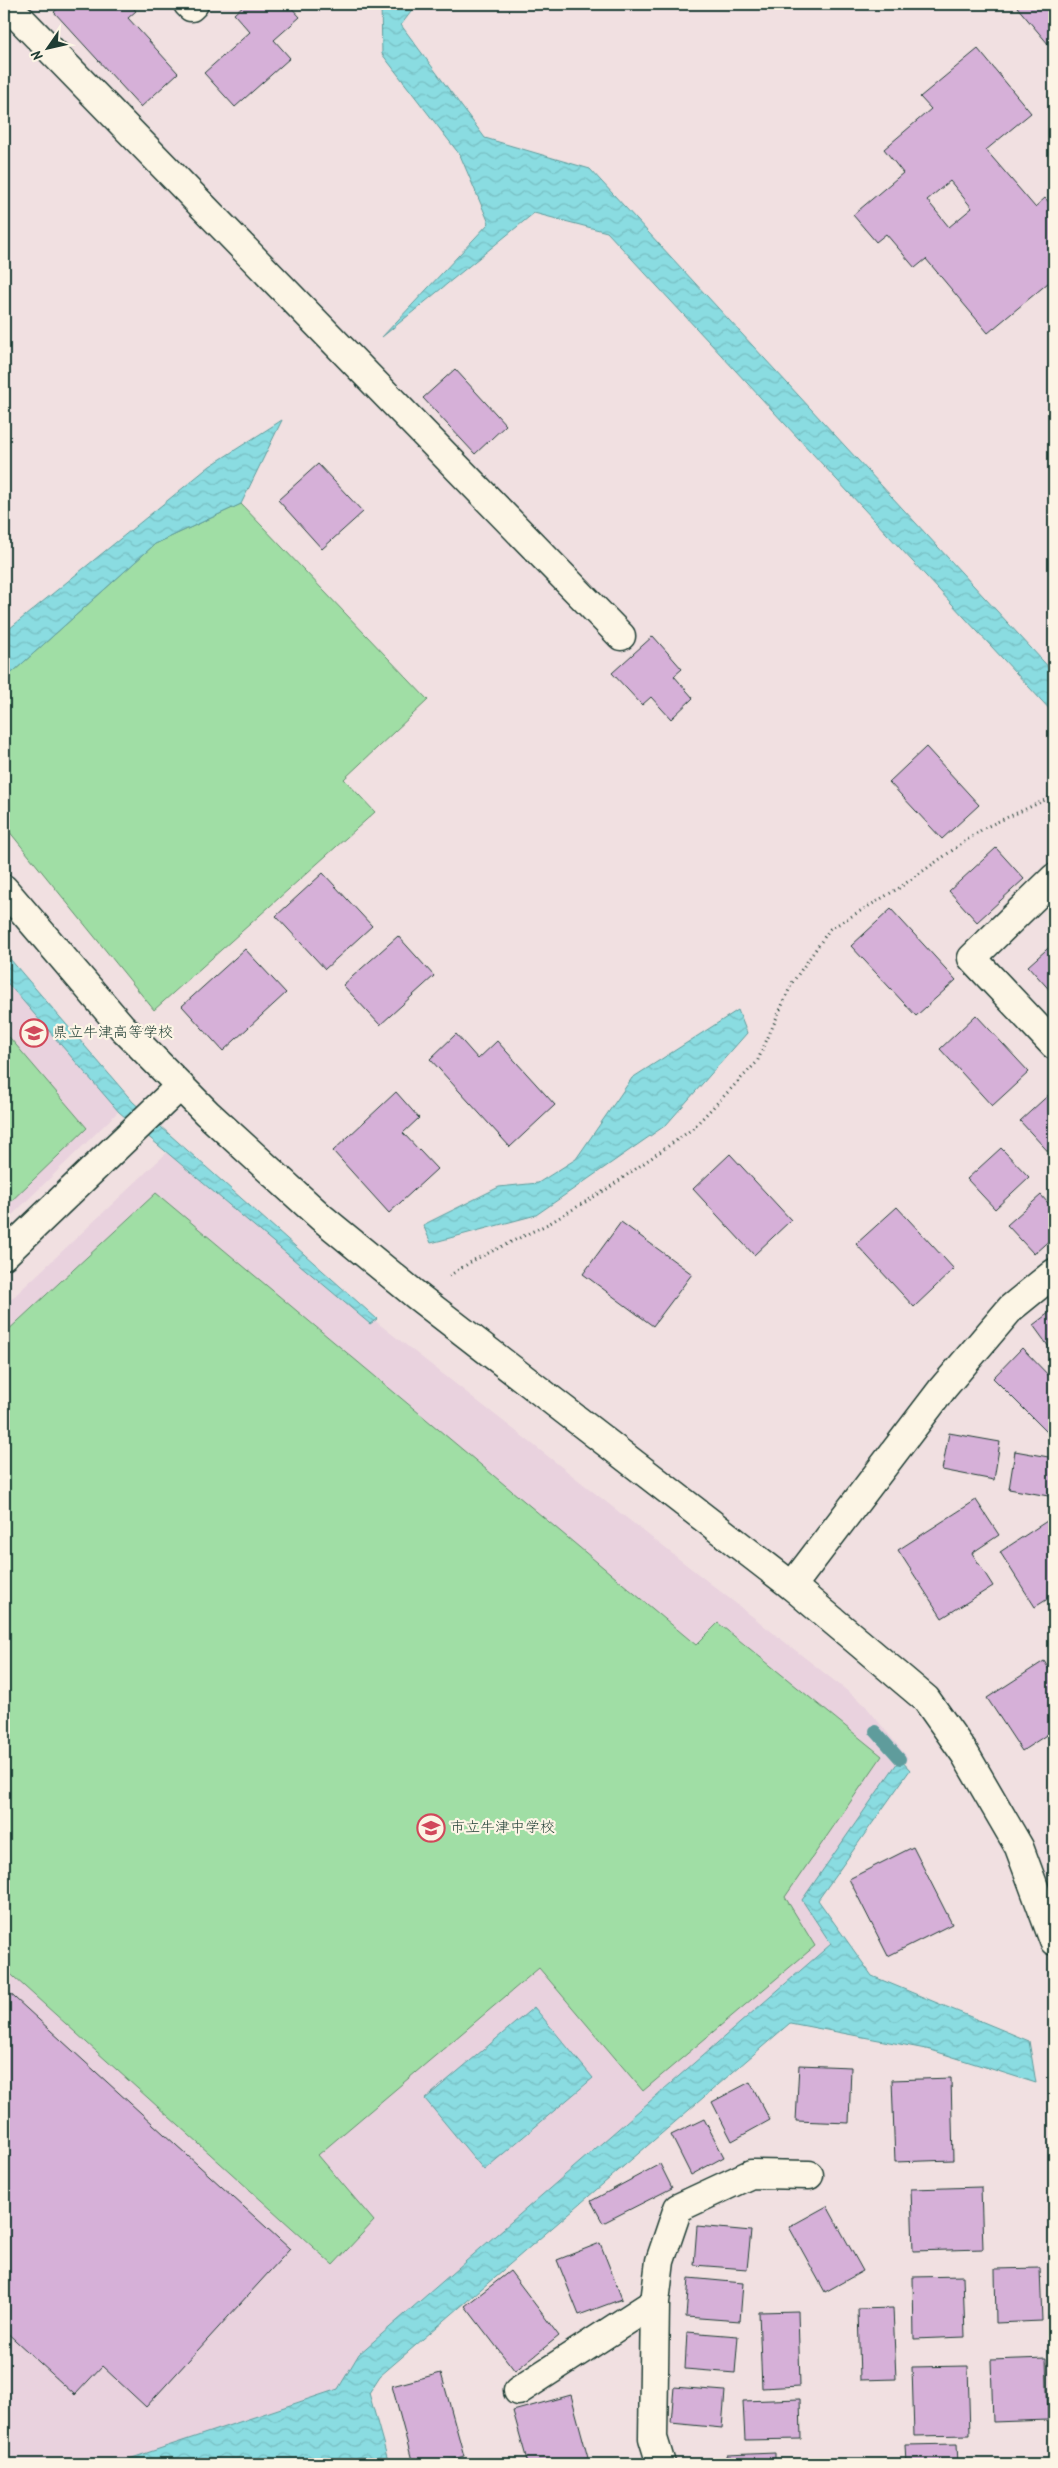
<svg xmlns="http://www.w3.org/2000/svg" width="1058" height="2468" viewBox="0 0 1058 2468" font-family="Kalam,'Klee One',sans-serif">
<defs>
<pattern id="water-waves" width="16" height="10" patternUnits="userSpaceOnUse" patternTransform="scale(1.25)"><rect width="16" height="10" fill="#8adce1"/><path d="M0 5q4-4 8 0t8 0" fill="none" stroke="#77bec2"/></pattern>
</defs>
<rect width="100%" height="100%" fill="#f1e0e1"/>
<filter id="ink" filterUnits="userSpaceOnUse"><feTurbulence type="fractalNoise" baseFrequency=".02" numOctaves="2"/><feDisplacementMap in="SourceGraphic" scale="10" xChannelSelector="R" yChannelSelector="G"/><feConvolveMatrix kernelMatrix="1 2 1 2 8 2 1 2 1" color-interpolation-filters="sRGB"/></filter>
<g filter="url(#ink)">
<path fill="#e9d2de" d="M4 962 126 1104 4 1223Z
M175 1145 379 1324 864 1704 908 1758 810 1897 840 1947 338 2400 138 2464H4V1306Z"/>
<path fill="#a0dea5" stroke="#608e6c" d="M241 504 428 700 344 779 375 812 154 1010 4 825V680L155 544Z
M4 1031 87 1128 4 1208Z
M156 1193 696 1645 718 1623 882 1756 785 1897 815 1946 643 2091 539 1968 318 2155 374 2221 333 2265 4 1968V1334Z"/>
<path fill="url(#water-waves)" stroke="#5f9c9c" d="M381 4H417L401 25 485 138 590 169 1054 673V714L607 232 534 213 382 337 489 223 460 155 382 54Z
M282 420 241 504 155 544 4 680V633L210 466Z
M4 952 133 1102 377 1319 370 1324 119 1112 4 979Z
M738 1010 747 1033 666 1125 536 1215 431 1243 423 1225 499 1187 538 1183 576 1159 632 1078Z
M900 1759 910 1770 818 1900 872 1976 1029 2041 1036 2083 931 2050 790 2023 380 2376 369 2393 389 2464H368L365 2457 320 2464H114L338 2389 359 2354 831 1944 802 1900Z
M534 2007 593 2078 484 2170 425 2099Z"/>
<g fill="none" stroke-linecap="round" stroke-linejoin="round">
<path stroke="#5f9c9c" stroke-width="12" d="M875 1731 900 1759"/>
</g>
<path fill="#d6b0d8" stroke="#1f3d34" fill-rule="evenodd" d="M63 4H130L136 11 128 18 178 73 141 107 54 12Z
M245 4H288L300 17 274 40 290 58 235 107 204 73 250 32 234 14Z
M1022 4H1047L1054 12V51L1017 7Z
M978 49 1031 113 986 150 1035 207 1045 198 1054 208V278L988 333 926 259 915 268 886 234 876 242 853 215 903 173 884 149 931 109 920 97ZM950 181 972 208 949 227 927 200Z
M455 369 506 425 475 454 423 398Z
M318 464 363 512 322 549 278 500Z
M653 636 682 669 674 676 693 698 671 719 651 697 642 705 612 673Z
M926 747 979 805 942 839 889 782Z
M996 848 1024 879 977 922 949 891Z
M323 873 372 926 325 969 276 916Z
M891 909 956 980 916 1016 851 946Z
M398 936 434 976 380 1025 343 985Z
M1054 943V995L1028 966Z
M245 949 286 993 223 1051 182 1006Z
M976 1015 1029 1072 992 1106 940 1049Z
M456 1034 478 1059 497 1041 555 1105 510 1147 430 1059Z
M1054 1090V1158L1020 1121Z
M396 1092 419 1118 403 1133 437 1169 389 1213 333 1151Z
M1001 1148 1029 1177 995 1209 967 1179Z
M730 1154 791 1220 754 1255 693 1189Z
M1041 1195 1054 1210V1236L1034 1254 1007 1225Z
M897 1207 954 1269 914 1307 856 1244Z
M621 1222 692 1274 653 1326 583 1274Z
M1054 1309V1354L1033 1325Z
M1022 1348 1054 1381V1439L993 1378Z
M949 1433 1000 1442 994 1480 942 1470Z
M1015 1451 1054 1458V1497L1009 1489Z
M976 1500 999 1535 972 1553 993 1586 942 1618 898 1550Z
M1050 1519 1054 1525V1595L1035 1607 1000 1552Z
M1044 1661 1054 1677V1730L1022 1751 987 1698Z
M913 1847 952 1924 888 1956 849 1879Z
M4 1988 290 2249 146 2407 102 2366 75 2395 4 2330Z
M799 2065 851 2067 849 2123 796 2121Z
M951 2078 953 2160 895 2162 892 2080Z
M750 2082 770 2120 732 2141 712 2102Z
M704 2119 724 2157 691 2175 671 2135Z
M660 2164 672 2188 603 2223 591 2201Z
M981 2187 983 2249 913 2251 911 2189Z
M827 2206 863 2271 825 2292 789 2227Z
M697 2226 751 2231 747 2269 694 2265Z
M600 2243 622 2299 579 2315 557 2260Z
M1040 2268 1042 2321 996 2323 995 2269Z
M510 2271 559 2336 515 2371 465 2306Z
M963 2276 965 2337 914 2339 913 2277Z
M689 2278 743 2283 740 2321 686 2317Z
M893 2308 896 2379 860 2380 858 2309Z
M798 2311 800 2386 762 2388 759 2312Z
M687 2332 738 2336 735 2373 685 2369Z
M1046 2358 1048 2420 993 2422 991 2360Z
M968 2366 970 2435 914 2436 912 2367Z
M441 2373 464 2456 436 2464H413L392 2386Z
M674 2387 725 2391 722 2428 671 2423Z
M571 2395 588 2458 566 2464H528L513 2411Z
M800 2399 801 2439 745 2440 743 2401Z
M957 2444 958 2464H907L906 2445Z
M775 2453V2464H727V2455Z"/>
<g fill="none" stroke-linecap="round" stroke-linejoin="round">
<g stroke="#1f3d34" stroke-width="31">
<path id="street" d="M6 4 621 636
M188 4 191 7 194 4
M1054 878 972 958 1054 1045
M4 1255 180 1086
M792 1586 943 1388 1011 1308 1054 1273
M518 2391 655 2302
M661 2464 653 2438 655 2302 660 2261 678 2208 751 2174 809 2175"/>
</g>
<g stroke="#1f3d34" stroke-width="31">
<path id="secondary" d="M4 889 122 1027 207 1113 322 1218 417 1296 792 1586 926 1699 965 1754 1019 1847 1054 1941"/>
</g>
<path stroke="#1f3d34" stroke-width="3" stroke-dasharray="1 4" stroke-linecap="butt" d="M449 1276 474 1260 550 1223 607 1189 691 1130 757 1062 792 983 830 929 899 888 984 828 1054 796"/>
<use href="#street" stroke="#fcf5e5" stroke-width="28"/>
<use href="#secondary" stroke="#fcf5e5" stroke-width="28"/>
</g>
</g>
<defs>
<g id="school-ring" transform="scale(1.4375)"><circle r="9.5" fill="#fcf5e5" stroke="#d1495b" stroke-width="1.5"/><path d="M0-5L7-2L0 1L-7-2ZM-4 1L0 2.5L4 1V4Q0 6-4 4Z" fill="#d1495b"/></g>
</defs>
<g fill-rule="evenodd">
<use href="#school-ring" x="34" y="1033"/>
<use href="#school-ring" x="431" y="1828"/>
</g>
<g text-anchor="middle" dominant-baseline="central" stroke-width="4.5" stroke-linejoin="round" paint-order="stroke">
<g font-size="15" fill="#1f3d34" stroke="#fcf5e5" text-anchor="start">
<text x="53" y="1033">県立牛津高等学校</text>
<text x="450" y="1828">市立牛津中学校</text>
</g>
</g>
<rect width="1058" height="2468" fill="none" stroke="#fcf5e5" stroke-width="20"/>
<rect x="10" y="10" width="1038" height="2448" fill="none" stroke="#1f3d34" stroke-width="2" filter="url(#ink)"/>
<g transform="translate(48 48) rotate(236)" stroke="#fcf5e5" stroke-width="4" paint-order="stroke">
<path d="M0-4L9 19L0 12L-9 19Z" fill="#1f3d34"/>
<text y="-8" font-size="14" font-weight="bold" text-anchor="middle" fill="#1f3d34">N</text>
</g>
</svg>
